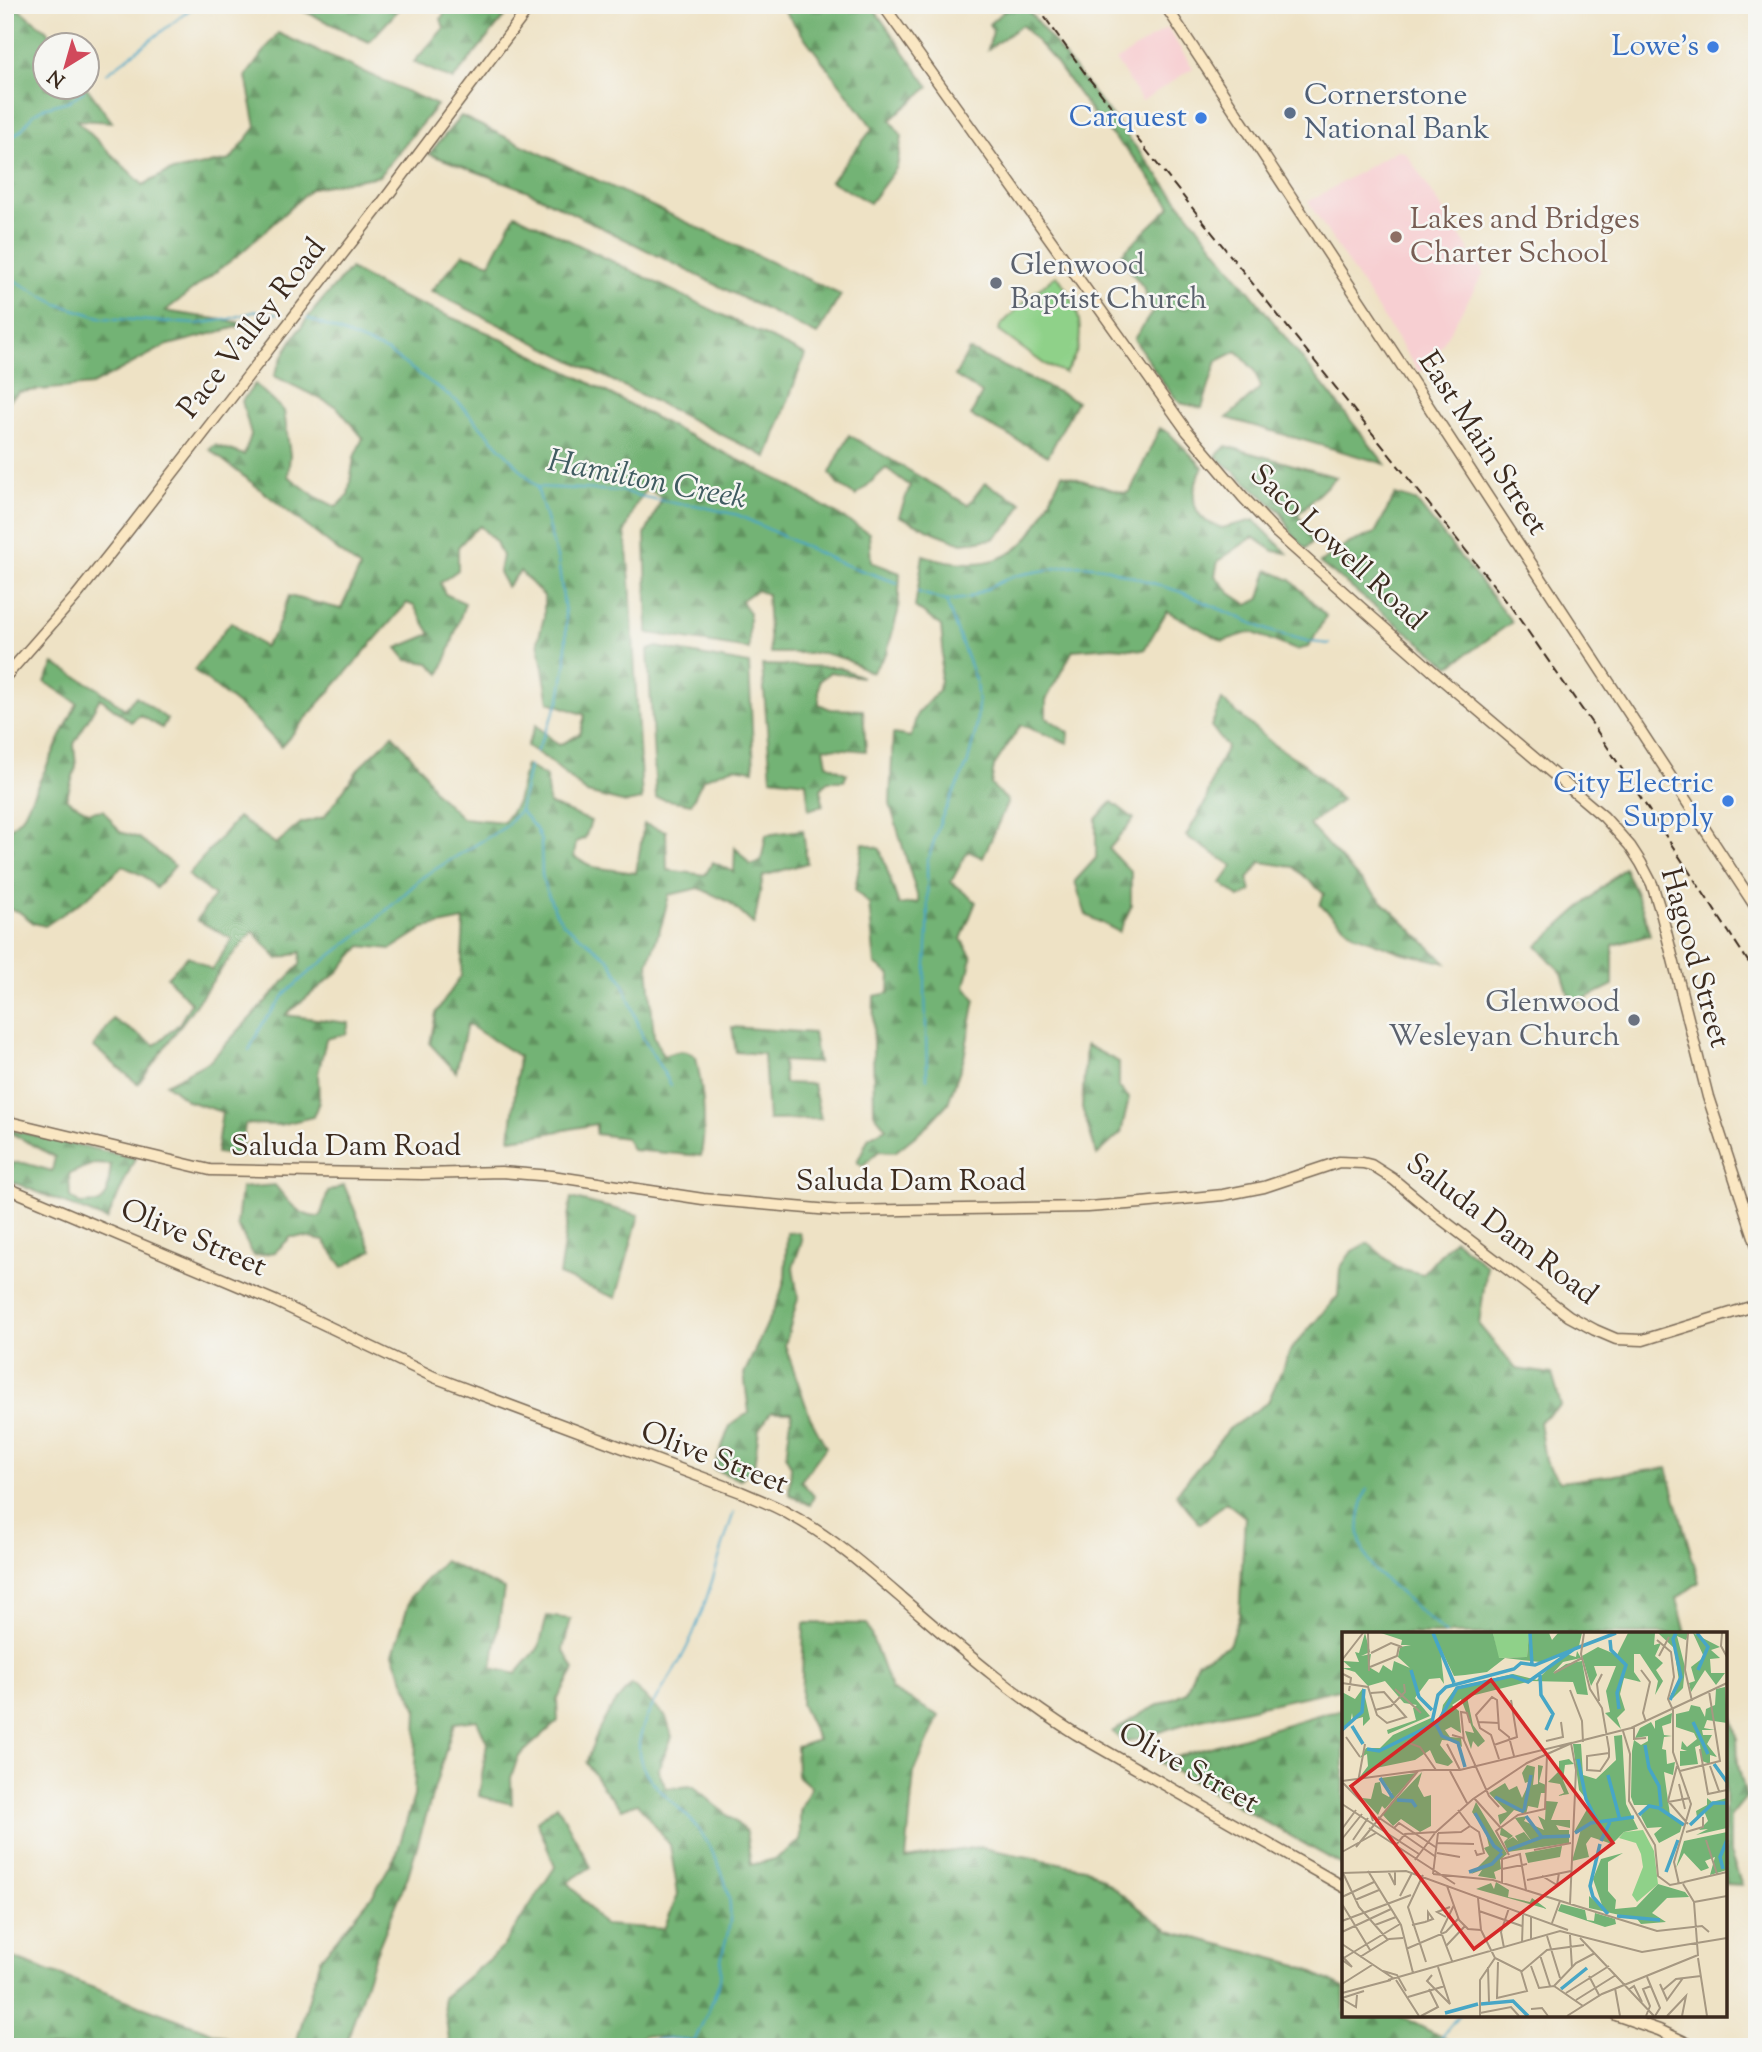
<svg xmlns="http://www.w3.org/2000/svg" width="1762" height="2052" viewBox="0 0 1762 2052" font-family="'Sorts Mill Goudy',serif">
<defs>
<pattern id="forest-firs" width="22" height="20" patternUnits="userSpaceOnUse" patternTransform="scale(1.75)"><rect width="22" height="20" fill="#73b375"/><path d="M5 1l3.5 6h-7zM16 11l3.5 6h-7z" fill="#60925f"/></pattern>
</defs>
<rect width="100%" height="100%" fill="#f6f6f2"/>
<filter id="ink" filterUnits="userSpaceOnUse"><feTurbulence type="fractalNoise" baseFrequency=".0143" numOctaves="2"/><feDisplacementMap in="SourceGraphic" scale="14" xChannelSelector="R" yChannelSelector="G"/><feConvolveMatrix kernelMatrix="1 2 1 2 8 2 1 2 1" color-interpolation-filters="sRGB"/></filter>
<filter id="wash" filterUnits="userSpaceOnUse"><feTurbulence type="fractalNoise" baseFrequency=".00686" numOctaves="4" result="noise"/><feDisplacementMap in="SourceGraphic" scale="28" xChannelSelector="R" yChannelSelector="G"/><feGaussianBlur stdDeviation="1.57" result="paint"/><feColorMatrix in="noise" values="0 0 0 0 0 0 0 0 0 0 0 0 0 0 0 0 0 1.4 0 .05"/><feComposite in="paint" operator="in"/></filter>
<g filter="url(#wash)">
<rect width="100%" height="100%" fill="#eee2c5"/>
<path fill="#f7cfd2" d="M1167 28 1193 68 1142 101 1116 61Z
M1397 150 1406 153 1484 273 1427 370 1418 371 1308 202Z"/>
<path fill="url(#forest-firs)" stroke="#576e4a" stroke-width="2" fill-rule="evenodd" d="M9 5H13L46 30 57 45 46 46V88H87L112 122 76 120 143 185 168 172 230 160 256 127 246 76 278 33 437 105 379 176 312 188 242 252 165 311 249 324 165 346 92 385 19 392 5 404V10Z
M291 5H403L369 42Z
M448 5H514L453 80 414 62 444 28 441 19Z
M780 5H871L929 87 890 120 902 136 897 167 870 203 831 181 873 128Z
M1000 5H1024L1385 464 1227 418 1261 387 1254 370 1237 351 1217 361 1202 408 1180 403 1166 387 1134 339 1153 311 1143 287 1119 256 1171 206 1134 158 1099 122 1053 59 1022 25 988 49 993 31 989 24 1004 11Z
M461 116 841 295 817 335 528 191 429 154Z
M515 214 805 355 767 457 431 291 463 254 490 263Z
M350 269 397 295 491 334 578 377 678 430 779 480 869 533 871 562 900 573 898 612 887 652 872 673 845 659 823 653H770L767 594 756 590 741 601 749 612V649L648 633 645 535 662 498 647 488 635 506 625 532 630 580 642 800 626 803 587 793 550 761 527 746 536 725 557 744 560 745 580 734 585 715 549 702 538 641 544 617V596L520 571 507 587 499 572 502 556 496 542 480 526 471 533 458 547V570L440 583 445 594 465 603 448 654 440 674 429 663 407 660 397 648 431 634 414 606 407 603 281 747 255 719 194 670 231 622 264 647 275 633 289 596 341 609 360 568 209 449 215 445 244 455 251 435 242 401 255 384 284 411 290 455 288 476 316 497 336 507 348 496 354 457 363 438 337 407 274 376C290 334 320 302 350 269Z
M969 350 1077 401 1048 456 971 416 982 393 955 376Z
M1160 428 1169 433 1203 467C1194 483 1187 507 1206 521 1211 524 1217 526 1222 528L1254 520 1287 553 1274 551 1253 537 1218 561 1215 576 1230 593 1248 605 1260 598 1268 570 1291 580 1326 616 1309 647 1296 650 1251 632 1223 641 1167 611 1144 650 1112 647 1073 650 1046 700V717L1069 733 1068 743 1021 725 994 766 991 785 1008 801 983 858 968 851 951 882 976 902 961 939 972 957 965 986 975 999 964 1058 948 1103 924 1129 895 1152 879 1151 862 1166 857 1162 869 1137 886 1128 874 1113 873 1042 874 996 889 993 890 975 875 964 869 904 855 890 863 843 880 849 899 905 919 902 890 804 893 734 911 737 917 714 939 690 943 648 941 626 915 607 923 555C940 561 953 563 971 563 1029 563 1040 518 1062 474L1123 493 1130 492Z
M849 435 968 505 985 483 1022 503 1011 523 993 539 962 543 936 533 899 516 910 486 886 468 856 496 837 484 830 473Z
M1226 446 1336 477 1298 514 1312 542 1306 549 1292 534 1281 512 1216 456Z
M1395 495 1416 501 1512 622 1450 666 1320 563 1350 543 1375 533Z
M657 647 749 664 754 770 734 767 703 779 691 804 656 798 648 650Z
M54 664 97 688 125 709 136 696 167 719 162 728 140 715 131 722 100 698 74 744 76 767 66 799 89 812 103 810 120 832 139 838 175 866 156 888 144 876 123 866 88 897 45 926 34 923 18 911 5 909V833L23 816 77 703 45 682Z
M762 665 838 667 862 677 830 672 819 681V704L830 709 863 710 866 751 824 747 827 764 847 774 844 781H828L821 789 823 805 809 810 806 782 771 778Z
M1222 700 1274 745 1303 763 1342 800 1309 825 1357 877 1446 963 1400 952 1355 935 1320 905 1324 894 1294 867 1261 862 1248 879 1251 891 1240 898 1221 883 1233 866 1186 836 1205 803 1215 771 1227 747 1211 726Z
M393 735 422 769 435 792 462 818 504 822 517 802 526 765 546 777 549 804 591 821 585 838 576 842 574 857 593 867 636 873 644 824 666 831 667 870 705 875 713 862 734 872 735 847 750 865 761 862 766 835 803 830 807 863 763 876 754 925 729 902 699 888 669 895 662 923 648 964 654 1036 663 1056C675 1052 685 1048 696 1057 703 1092 707 1121 701 1156L632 1150 626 1138 596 1134V1124L539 1135 510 1139 519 1056 467 1024 456 1072 430 1044 436 1013 461 976 464 920 424 928 391 949 361 946 338 972 285 1015 349 1023 346 1034 326 1039 318 1074 319 1102 313 1117 279 1125 245 1124 241 1156 216 1153 222 1112 188 1101 166 1084 210 1061 300 965 301 952 278 959 253 931 225 964 138 1084 94 1047 113 1019 155 1045 179 1024 191 1003 167 977 188 956 212 970 232 939 197 920 214 896 188 875 238 817 276 844 301 823 324 817 360 767Z
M1112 802 1134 819 1109 849 1131 872V907L1119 932 1086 915 1075 881 1096 858V819Z
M1624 868 1642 907 1650 935 1613 945V985L1572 1005 1562 973 1537 946Z
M732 1027 813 1033 818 1063 783 1061 784 1083 813 1084 821 1119 768 1120 764 1054 736 1052Z
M1086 1045 1119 1062V1087L1129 1098 1121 1133 1097 1155 1082 1108Z
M10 1130 135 1158 107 1220 5 1179V1163H24L52 1171 55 1157 11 1133ZM93 1164 111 1165 107 1194 100 1203 80 1204 70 1197 69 1174Z
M275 1185C287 1200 299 1218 320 1217L328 1192 344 1185 372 1250 343 1267 324 1241 304 1237H291L275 1252 254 1256 237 1225 241 1188Z
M571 1198 639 1215 616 1298 559 1275Z
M799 1232 802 1241 793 1267 798 1298 785 1345 810 1417 826 1447 801 1481 814 1496 810 1505 789 1494 791 1466 786 1456 792 1412H771L759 1429 754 1466 740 1480 713 1469 730 1426 749 1412 744 1374 780 1296 785 1278 787 1233Z
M1454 1239 1487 1266 1479 1325 1516 1369 1552 1374 1561 1405 1539 1422 1545 1461 1560 1482 1667 1468 1699 1582 1677 1598 1686 1634H1344V1688L1197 1720 1125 1743 1112 1732 1146 1711 1186 1692 1197 1662 1229 1645 1239 1616 1245 1517 1226 1502 1200 1524 1176 1494 1229 1429 1268 1402 1291 1349 1338 1296 1340 1268 1352 1251 1368 1243 1397 1268 1423 1274Z
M444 1561 504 1589 492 1668 516 1674 539 1647 547 1616 571 1619 563 1649 574 1670 557 1700 558 1721 518 1757 511 1778 512 1804 479 1796 487 1743 477 1720 454 1723 408 1876 374 1958 345 2047H295L320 1959 373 1895 397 1853 414 1796 417 1710 393 1654 411 1596Z
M804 1623 867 1624 891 1689 939 1716 914 1773 906 1859 978 1847 1089 1869 1169 1931 1298 1965 1344 1988V2015H1398L1455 2044 1545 2039 1577 2047H710V2043L644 2035 631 2047H450L443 1998 502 1948 555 1867 537 1821 557 1805 591 1867 568 1882 604 1925 664 1929 678 1894 670 1845 637 1803 622 1809 605 1790 586 1763C596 1733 608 1706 632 1685L666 1717 672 1737 658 1770 666 1788 693 1786 746 1831 751 1865 775 1859 800 1841V1811L811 1787 797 1775 796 1747 818 1740 801 1704Z
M1725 1681 1737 1737 1738 1765 1746 1797 1730 1817V1853L1742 1885 1725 1884Z
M1344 1710V1866L1159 1762 1328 1712Z
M5 1955 252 2047H5Z"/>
<path fill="#8fd189" stroke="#657e54" stroke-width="2" d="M1057 275C1073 298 1085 319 1078 348 1076 356 1069 365 1065 373L1044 364 999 331 1000 326 1030 296Z"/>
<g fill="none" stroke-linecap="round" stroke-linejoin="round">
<path stroke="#47a6c6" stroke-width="2" d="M106 74 196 5
M5 143 22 129 34 114 43 108 69 101 84 91
M5 275 57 304 103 318 196 324 229 319 257 311 277 314
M307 318 388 352 458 402 537 487 558 561 566 620V661L560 699 536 752
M538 487 621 491 639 496 679 504 695 505 738 515 840 563 898 583
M918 592 946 601 968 598 1013 576 1068 566 1082 565 1102 567 1181 592 1270 631 1311 642 1330 644
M521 811 536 829 541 841 542 875 545 887 556 913 564 924 608 958 623 982 643 1038 671 1085
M249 1050 263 1023 286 993 307 974 368 927 424 876 505 827 520 810 529 766
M927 1079 925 984 928 929 927 863 941 819 967 765 976 730 978 704 976 682 946 601
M1367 1489C1355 1521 1354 1542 1375 1571L1446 1634
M694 2042C703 2021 715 2000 720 1978 721 1971 720 1963 722 1956 724 1944 729 1933 730 1920 733 1886 712 1844 690 1819 673 1801 646 1783 640 1758 632 1725 668 1685 682 1657 706 1612 717 1560 734 1512
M629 2047C653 2036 681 2035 705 2047
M1433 2047 1459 2015"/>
</g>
</g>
<g filter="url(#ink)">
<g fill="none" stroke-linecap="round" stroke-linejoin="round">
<g stroke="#7a6a58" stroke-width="13">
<path id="secondary" d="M883 5 1187 431 1243 497 1277 533 1445 682 1604 817 1630 846 1641 863 1652 884 1662 916 1708 1097 1757 1246
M1165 5 1363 306 1757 909
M5 677 77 595 127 532 382 203 531 5
M5 1121 210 1170 422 1174 501 1172 552 1176 703 1199 842 1211 1088 1207 1141 1203 1223 1195 1264 1187 1339 1162 1363 1163 1371 1165 1393 1179 1435 1214 1569 1316 1595 1330 1616 1339 1643 1340 1757 1305
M5 1187 275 1301 434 1377 741 1492C757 1499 774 1505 789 1514 838 1540 879 1579 920 1614 970 1657 1020 1699 1076 1734L1344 1887
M1616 2015 1659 2030 1695 2047"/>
</g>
<use href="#secondary" stroke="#fae7c3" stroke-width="10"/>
<path stroke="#3b2a1e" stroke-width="2" stroke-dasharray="10 5" stroke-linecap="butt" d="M1036 5 1087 76 1511 607 1593 725 1757 975"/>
</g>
</g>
<g fill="#3f7fe0" stroke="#f6f6f2" stroke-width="2.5">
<circle cx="1713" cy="47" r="7"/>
<circle cx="1201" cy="118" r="7"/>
<circle cx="1728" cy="801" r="7"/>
</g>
<circle fill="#5c6f8a" stroke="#f6f6f2" stroke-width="2.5" cx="1290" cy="113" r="7"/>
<circle fill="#8d6e63" stroke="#f6f6f2" stroke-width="2.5" cx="1396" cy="237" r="7"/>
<g fill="#6b7280" stroke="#f6f6f2" stroke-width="2.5">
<circle cx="996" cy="283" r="7"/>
<circle cx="1634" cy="1020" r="7"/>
</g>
<g text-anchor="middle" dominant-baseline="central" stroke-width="5" stroke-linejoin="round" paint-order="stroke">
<g font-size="30" fill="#366cbe" stroke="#f6f6f2" text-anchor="end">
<text x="1699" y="47">Lowe's</text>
<text x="1187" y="118">Carquest</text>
<text x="1714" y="784">City Electric<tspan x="1714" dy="34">Supply</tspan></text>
</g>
<g font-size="30" fill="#4e5e75" stroke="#f6f6f2" text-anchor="start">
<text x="1304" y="96">Cornerstone<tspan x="1304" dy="34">National Bank</tspan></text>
</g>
<g font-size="30" fill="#785e54" stroke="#f6f6f2" text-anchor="start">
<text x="1410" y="220">Lakes and Bridges<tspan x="1410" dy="34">Charter School</tspan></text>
</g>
<g font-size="30" fill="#5b616d" stroke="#f6f6f2" text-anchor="start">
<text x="1010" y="266">Glenwood<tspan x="1010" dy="34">Baptist Church</tspan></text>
<text x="1620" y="1003" text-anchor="end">Glenwood<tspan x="1620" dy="34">Wesleyan Church</tspan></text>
</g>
<g font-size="30" fill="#3b2a1e" stroke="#f6f6f2">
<text transform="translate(253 329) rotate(-52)">Pace Valley Road</text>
<text transform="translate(1482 444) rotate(57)">East Main Street</text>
<text transform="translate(1337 548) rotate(43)">Saco Lowell Road</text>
<text transform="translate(1694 958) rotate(74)">Hagood Street</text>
<text x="346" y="1147">Saluda Dam Road</text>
<text x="911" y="1182">Saluda Dam Road</text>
<text transform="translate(1501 1230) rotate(37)">Saluda Dam Road</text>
<text transform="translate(193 1239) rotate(23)">Olive Street</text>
<text transform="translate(714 1459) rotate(21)">Olive Street</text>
<text transform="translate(1188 1769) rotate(29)">Olive Street</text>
</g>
<g font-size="32" font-style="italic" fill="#405c61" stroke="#f6f6f2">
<text transform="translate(647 481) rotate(11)">Hamilton Creek</text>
</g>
</g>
<g transform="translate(1342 1632)">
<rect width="385" height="385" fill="#eee2c5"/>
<path d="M151 1H187L185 25 156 26ZM301 198 312 219 316 252 295 270 290 263 301 235 299 222 294 211 277 206 282 200Z" fill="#8fd189"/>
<path d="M23 1 28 20 19 24 29 22 27 35 37 41 41 33 50 39 52 29 68 36 56 25 58 15 69 13H59L60 8 39 1H151L157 26 185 25 187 1H207L210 8 216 1H240L237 14 198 30 163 26 145 40 123 43 112 44 98 15 102 52 98 46 87 47 73 66 88 84 46 102 45 98 74 88 71 76 75 73 62 71 43 49 26 54 13 40 0 36H9L1 29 17 30 13 20 17 21ZM286 1H313L312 13 319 11 313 24 321 31 314 38 321 49 313 63 316 49 298 22H292V40L299 50 282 46 278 62 283 78 275 86 279 97 263 81 268 80 264 59 274 34H252L255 43 249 54 240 24 256 15 275 23ZM316 1H347L344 8 335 4 343 35 341 56 331 66 329 61H333L337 49 332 16ZM351 1 378 15 369 18 378 26 368 27 369 41H383L374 53 363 38 349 60 347 51 353 49 349 35 362 25ZM235 19 239 26 221 30 211 41 224 32 240 29 246 63 235 62 231 50 189 49 125 65 131 93 143 109 136 115 131 109 129 117 123 99 132 101 119 67 110 73 117 79 119 101 109 95 103 98 108 105 119 106 120 115 112 109 100 108 98 113 111 130 106 134 94 131 88 118 73 128 34 136 17 146 26 134 25 122 18 126 24 116H38L51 103 89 86 93 91 98 88 101 73 114 55 171 42 195 48 216 27 224 22 234 25ZM383 55 385 91 365 88 362 96 373 98H360L361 103H370L365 112 375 125 368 123V132L360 129 358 113 353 115 356 132 338 134V119H345L339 117 340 109 345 115 355 107 352 101 334 95V82L347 79 349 73 358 75 363 85 364 77 373 73 374 57ZM21 56 28 87 21 94V85L11 88 10 81 8 93 0 96V60L13 67ZM330 81 329 91 320 94 322 103 330 104 322 105 320 117 324 118 325 132 333 130 331 143 322 140 328 183 340 193 338 200 317 211 312 202 320 195 305 196 299 184 306 173H292L289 165 290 119 292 108 299 113 306 109V104L293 106 298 96 309 90 313 97V89ZM280 103 284 172 296 197 282 200 270 212 249 205 244 212 247 225 230 229 239 197 232 200 248 172 237 158 231 112H239L241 143 254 147 274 128 272 104ZM227 127 232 132 223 133 221 148 227 162 215 164 222 161 218 152 206 150 217 139V129ZM185 133 193 135 191 153 196 152V133L201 134 197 150 204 153V161H199L196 176 186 174 184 182 172 178 158 193 156 183 165 180 147 161 163 151 167 158 175 154 180 166 188 149 183 151 180 141ZM80 140 76 154 82 165 89 163V194L78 200 59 187 51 194 40 182ZM74 141 43 177 40 174 36 183 20 166 29 167 33 151 38 150 40 161 47 165 50 161 39 146ZM365 166 370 170 385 166V196L354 203 366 197 357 198 366 189 362 179 355 185 354 179 365 173ZM204 169 216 170 209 188H228V196L214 193 217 198H227V211L166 220 162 210 166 206 158 203 159 195 171 204 164 209 171 205 176 209 173 204 182 200 191 211 173 186 185 184 182 189 202 198 196 184 203 188ZM134 170 165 222 158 228 159 237 152 240 154 247 136 244 140 238 129 242 147 224 142 216 147 214 143 198 130 180ZM385 200V238L368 243 373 225 363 229 367 236 359 239 342 221 334 236 342 209ZM220 214 218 225 186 231 183 221ZM281 221 266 230V259L274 268 273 277 294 275 316 252 343 260 347 265 325 266 310 281 324 290 299 292 295 287 247 276V264L261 276 251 247 259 227ZM154 250 167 258 166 265 188 270 190 266 205 277 134 257 149 251 152 257ZM219 272 243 278 245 288 252 289 253 281 273 287 274 292 263 295 216 279Z" fill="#73b375"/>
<path fill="none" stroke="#47a6c6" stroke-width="3.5" d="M91 1 112 51M188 1 190 32M355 1 366 15 356 38M268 8 269 18 284 33 275 61 277 77M69 38 77 65 90 78M198 43 199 63 211 82 204 98M328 68 339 45 331 7 334 1M90 90 96 63 104 55 172 37 179 31 193 33 230 18M351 90 366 122M94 92 100 104 116 111 123 135M10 94 21 112M0 98 20 80 22 57M303 113 307 136 317 154 319 175M25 117 37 119 96 90 115 56 170 44 186 50 232 17 274 1M236 127 244 167 255 189M372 132 385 150M266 143 278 188M38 146 51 166M153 165 182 180M55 168 70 169 74 175M182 178 189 143M133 181 152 214 160 220M297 183 307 174 317 176 342 193M184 184 199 204M348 193 371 171H385M233 201 249 191 292 185M259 209 268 190M258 212 248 254 251 265 266 282M166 218 200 205 228 204M381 237 378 225 385 208M127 240 150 232 160 221M324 240 336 208M275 284 318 288M219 357 245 336M139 372 171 369 186 384M103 381 136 372"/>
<path fill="none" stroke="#a69882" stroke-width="2" d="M26 1 27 39M242 1 239 22 248 57 260 76 267 117V125L266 127 258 139 245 138V124L267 121M346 1 343 38 350 69M380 1 379 14 385 25M315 8 329 20 332 45 326 67 331 78V120L349 172 332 230 337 252M29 21 49 11 60 15M317 24 327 5M0 28 21 1M28 35 55 24 57 14M299 38 308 50 301 81 304 90M212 41 240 26M1 42 9 46 7 59M0 51 26 55 35 83 45 91 64 85 42 60 29 61M53 57 79 81M228 58 240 89 241 110M257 69 255 52 260 42M33 78 49 74 63 60 62 52M136 90 157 91M292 95V107L304 106M281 99 288 122 287 169 313 213 316 244 328 253 344 250M110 103 121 106 147 164 157 175M4 105 18 125M122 109 119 80 125 81 128 91M204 109 221 105 219 90M64 110 78 115 94 138M105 112 118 138M152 113 175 105 169 68M358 117 366 162 385 158M157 127 149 103 138 96 134 83 150 65 155 68 157 97 167 105 172 124M335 134 326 169 346 192M368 134 377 159M108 139 125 171M338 139 378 129 367 59M0 149 82 138H118L229 111 234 138 228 272M16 150 23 112M1 151 27 177 31 189M337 152 343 177M132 166 158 195M326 170 348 166M0 172 77 222M36 185 94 225M128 194 137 200 142 221 135 223 133 218M27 196 113 252M52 196 57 191 95 216M0 197 14 178M344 200 361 195V185M96 201 119 200 128 194 116 178M0 207 20 182M11 208 26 186M364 208 375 242M95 211 132 212M53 214 63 202 94 200 131 167 185 131 230 111 289 96 385 51M14 215 76 139M192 218 229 211M0 220 34 201M95 221 118 225M167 223 154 199 176 183 203 177 205 122M73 228 93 201M160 237 185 232M26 239 59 293 71 341M46 239 53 253V239M0 241 64 239 226 298M1 241 17 275 46 308M91 242 151 248 315 299 360 294 367 300M91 242 96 201M81 243 66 275 84 330M200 244 215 253 217 241M185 248 229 239M342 250 385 240M160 251V227L178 222 184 258M341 252 352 270 356 324M105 254 117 288 126 297 139 298M58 264 70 241M0 265 32 250M136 266 139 298 153 326 179 339 185 359 155 366 156 330M13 268 37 258M352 270 385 264M0 272 28 318M137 279 180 294M104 285 95 280 108 275M0 289 69 263M210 291 218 269M33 293 54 285M70 293 83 290 91 287 86 280V289M0 300 49 277M228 303 230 336M205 304 218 346M238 306 312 384M189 308V285M180 311 181 281M0 312 51 346M104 314 123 294M162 316 159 300 167 276M64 317 104 300 116 287M198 323 208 354M18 325 47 307 61 306M356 326 365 384M0 327 58 292M0 328 10 335 1 325M110 329 99 300 112 273M189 334 197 356 212 354 241 374M146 335 147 370M41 339 55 343 64 359M179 340 205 318 242 313M90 343 85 349 108 372 96 335M247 344 257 363M305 345 318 376 313 384M46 348 218 299 300 320 385 306M54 348 77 384M0 352 30 333M318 352 325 368 341 346M212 354 234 331 253 321M273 356 278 384M286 358 292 354 300 370M321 358 334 347 359 344M0 361 49 348M224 361 267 334M66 365 103 354M0 366 22 359M0 367 14 375 15 363M234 368 274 343M189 377 200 376 206 384M138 381 169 375 177 384M79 384 96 375 87 357M138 384V348L153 326M225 384 260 362 356 323M304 384 308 374 301 357 309 354M325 384 344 364 340 384"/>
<path fill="#d62828" fill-opacity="0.15" stroke="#d62828" stroke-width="3.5" d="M149 48 271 211 132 317 9 154Z"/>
<rect width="385" height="385" fill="none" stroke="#3b2a1e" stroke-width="3.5"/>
</g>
<rect width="1762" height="2052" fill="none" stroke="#f6f6f2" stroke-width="28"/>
<g transform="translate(66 66) rotate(217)"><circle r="33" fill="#f6f6f2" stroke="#aba49d" stroke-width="2"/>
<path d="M0-5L12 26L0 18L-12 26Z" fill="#d1495b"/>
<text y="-10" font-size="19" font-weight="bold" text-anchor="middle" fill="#3b2a1e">N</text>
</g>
</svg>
